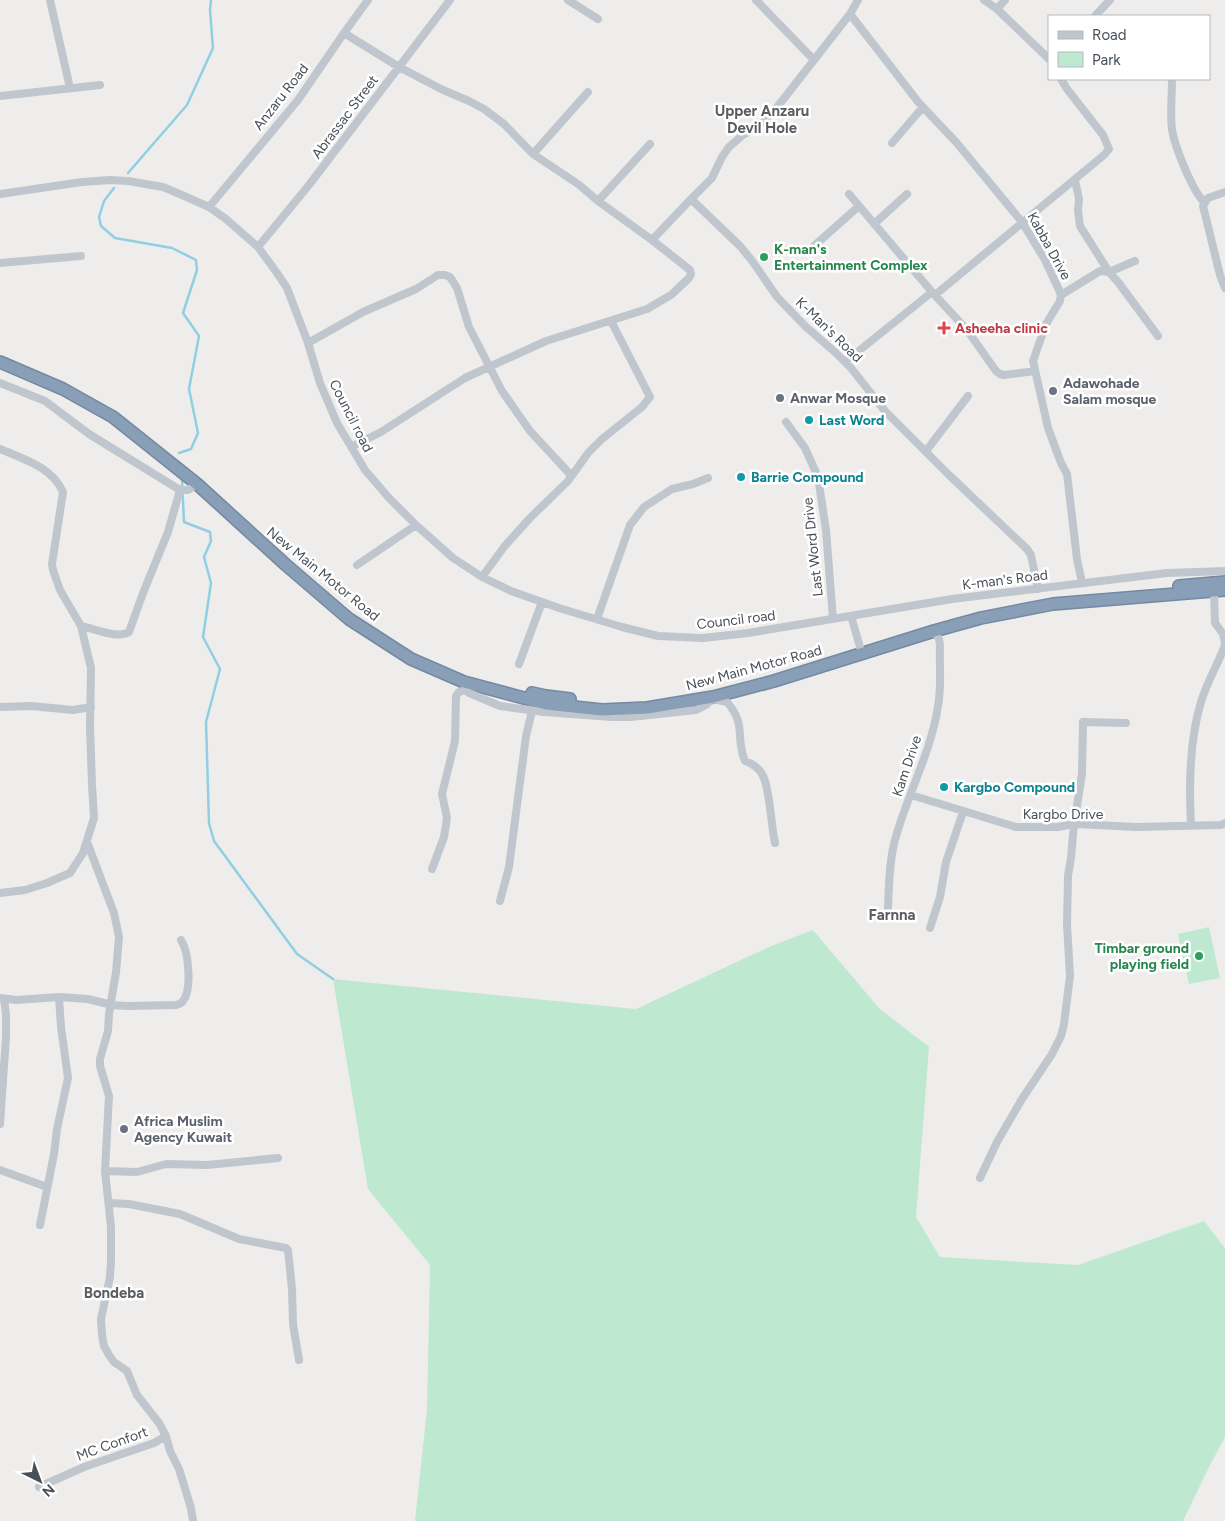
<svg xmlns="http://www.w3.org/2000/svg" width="1225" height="1521" viewBox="0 0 1225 1521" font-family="Figtree,sans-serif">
<rect width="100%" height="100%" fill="#efedec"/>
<path fill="#bee9d0" d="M1209 927 1220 978 1189 984 1178 934Z
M813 930 879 1008 929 1047 916 1217 940 1257 1078 1265 1204 1221 1225 1248V1437L1209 1467 1183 1521H415L427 1409 430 1265 368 1189 333 979 636 1009 771 946Z"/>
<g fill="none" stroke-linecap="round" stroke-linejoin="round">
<path stroke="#90cfe2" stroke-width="2.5" d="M128 173 187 105 213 48 210 10 211 0
M114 188 104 201 99 217 101 226 115 238 172 248 196 260 197 270 183 313 199 336 189 389 198 433 191 449 179 453
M182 480 184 522 210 532 211 541 204 557 211 583 203 637 220 669 206 722 209 823 214 841 297 954 333 979"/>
<g stroke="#7489a2" stroke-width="14">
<path id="highway" d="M0 362 63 389 113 417 197 484 286 565 349 619 411 659 464 682 546 704 602 710 647 708 713 697 774 681 934 631 981 618 1053 604 1225 590
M1179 586 1225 582
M532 693 546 696 570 699"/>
</g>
<path stroke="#bfc6cd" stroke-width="8" d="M50 0 70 88
M568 0 598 19
M756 0 814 60
M984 0 997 9 1049 59
M997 9 1005 0
M850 14 919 103 956 142 1022 222 1045 260 1059 290 1061 295 1060 301 1046 324 1033 361 1048 428 1061 463 1067 474 1077 559 1082 583
M1095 16 1110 0
M344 33 399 67 443 90 469 101 484 109 504 124 533 154 578 184 598 201 652 240 690 270 691 274 689 278 671 295 647 309 546 341 465 378 381 432 351 447
M1172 79C1172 95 1170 114 1172 130 1175 147 1192 190 1204 202
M0 96 100 85
M892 143 923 107
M533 154 588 92
M1075 180 1079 199 1078 211 1080 226 1109 272 1135 261
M1225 192 1208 198 1203 206 1220 275 1225 288
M0 194 82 182 110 180 128 181 163 187 182 195 209 207 226 219 258 247 277 273 287 288 308 343 320 383 337 423 365 470 389 498 416 525 453 558 482 577 511 591 559 608 622 627 658 636 703 638 748 633 952 599 1167 573 1225 571
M849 194 932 292 967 330 996 371 1000 374 1004 375 1035 371
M691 199 712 178 722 157 729 147 744 134 757 128 778 106 850 14 858 0
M598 201 650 144
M209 207 298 100 344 33 368 0
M874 224 907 194
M652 240 691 199 740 246 753 262 777 297 805 326 836 353 851 368 885 411 949 475 1027 549 1031 555 1038 589
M814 246 859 206
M258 247 309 185 450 0
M0 263 81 256
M935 295 1104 155 1109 149 1103 135 1067 89 1061 79
M1061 295 1100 271 1109 272 1118 282 1158 336
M308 343 363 312 416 289 438 275H445L450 277 457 288 469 327 502 391 530 431 569 473 570 477
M845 362 932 292
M0 383 45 401 89 434 180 490H188L197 484
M786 422 805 448 818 477 826 530 833 619
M0 449C23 459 52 467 63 492L52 564 53 570 60 590 81 626 91 668 90 727 92 785 94 818 83 853 70 873 47 883 25 890 0 893
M926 451 968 396
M357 565 416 525
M482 577 504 547 529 519 568 481 588 453 602 439 642 407 650 397 611 321
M1214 591 1215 623 1223 634 1225 643
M851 616 860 647
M597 619 630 525 644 507 672 489 693 484 708 478
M81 626C95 629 117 639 129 632L143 593 168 532 180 490
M519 664 542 602
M464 682 465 690 469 693 500 706 544 712 612 717H631L696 710 706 705 712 699
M713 699 727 702C747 725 735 738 745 761 752 763 760 769 763 776 770 789 771 826 775 843
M0 707 31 706 73 710 91 707
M911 795 1016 827H1058L1074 824 1137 827 1221 825 1225 823
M1191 825C1189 788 1190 738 1201 702 1207 682 1218 664 1225 645
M87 842 114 913 119 937 116 972 109 1014 108 1031 100 1059V1066L109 1096 105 1171 111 1227V1261L110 1277 101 1319 102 1335 104 1346 109 1355 114 1362 127 1371 137 1395 159 1423 166 1436 170 1451 179 1469 191 1508 193 1521
M432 869 444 837 447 818 442 794 455 741 456 696 459 692 465 690
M500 901 509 867 526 736 532 711
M888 908C889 886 889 862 895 840 907 795 931 753 938 706 942 686 939 665 940 645L939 639 934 631
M930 928 940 897 946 862 963 812
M0 998 16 1000 59 997 88 999 112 1005 127 1006 176 1005C179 1004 181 1004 183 1001 192 990 189 952 181 940
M0 1124 6 1037V1014L4 999
M0 1170 47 1187
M105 1171 137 1172 166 1164 207 1165 278 1158
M980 1178 997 1142 1022 1099 1052 1054 1061 1036 1064 1024 1070 976 1067 924 1068 876 1071 858 1074 824 1082 774 1083 722 1126 723
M109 1203 129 1204 180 1214 239 1239 286 1248 288 1250 292 1289 293 1324 299 1360
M40 1225 54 1154 57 1129 68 1078 61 1027 59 997
M39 1487 84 1467 154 1443 166 1436"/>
<use href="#highway" stroke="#899eb7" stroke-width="11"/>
</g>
<g fill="#2e9e5b" stroke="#fff" stroke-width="2">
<circle cx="764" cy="257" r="5"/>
<circle cx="1199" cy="956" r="5"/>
</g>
<path fill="#e0444e" stroke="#fff" stroke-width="2" d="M941.5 320.5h5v5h5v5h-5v5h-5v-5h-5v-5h5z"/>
<g fill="#6b7280" stroke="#fff" stroke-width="2">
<circle cx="1053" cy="391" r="5"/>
<circle cx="780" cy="398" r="5"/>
<circle cx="124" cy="1129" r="5"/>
</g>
<g fill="#0f9aa8" stroke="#fff" stroke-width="2">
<circle cx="809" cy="420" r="5"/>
<circle cx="741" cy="477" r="5"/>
<circle cx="944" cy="787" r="5"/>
</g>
<g text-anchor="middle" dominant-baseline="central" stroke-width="5" stroke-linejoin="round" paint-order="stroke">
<g font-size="14" fill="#474f58" stroke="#fff">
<text transform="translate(281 97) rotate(-52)">Anzaru Road</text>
<text transform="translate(345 117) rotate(-53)">Abrassac Street</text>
<text transform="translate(1049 246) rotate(61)">Kabba Drive</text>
<text transform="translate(829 330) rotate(44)">K-Man's Road</text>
<text transform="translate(351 416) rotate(63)">Council road</text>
<text transform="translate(813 547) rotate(-96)">Last Word Drive</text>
<text transform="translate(323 574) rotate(39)">New Main Motor Road</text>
<text transform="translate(1005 580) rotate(-7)">K-man's Road</text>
<text transform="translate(736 620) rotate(-7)">Council road</text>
<text transform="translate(754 668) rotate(-15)">New Main Motor Road</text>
<text transform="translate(907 766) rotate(-71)">Kam Drive</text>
<text x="1063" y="814">Kargbo Drive</text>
<text transform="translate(112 1444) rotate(-20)">MC Confort</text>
</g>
<g font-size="14" font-weight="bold" fill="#27864d" stroke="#fff" text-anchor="start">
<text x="774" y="249">K-man's<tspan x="774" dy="16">Entertainment Complex</tspan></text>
<text x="1189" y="948" text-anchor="end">Timbar ground<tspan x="1189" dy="16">playing field</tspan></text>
</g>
<g font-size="14" font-weight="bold" fill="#be3a42" stroke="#fff" text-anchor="start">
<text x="955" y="328">Asheeha clinic</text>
</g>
<g font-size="14" font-weight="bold" fill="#5b616d" stroke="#fff" text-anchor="start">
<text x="1063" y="383">Adawohade<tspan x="1063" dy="16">Salam mosque</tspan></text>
<text x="790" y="398">Anwar Mosque</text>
<text x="134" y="1121">Africa Muslim<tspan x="134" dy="16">Agency Kuwait</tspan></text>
</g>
<g font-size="14" font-weight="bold" fill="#0d838f" stroke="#fff" text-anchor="start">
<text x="819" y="420">Last Word</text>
<text x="751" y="477">Barrie Compound</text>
<text x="954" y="787">Kargbo Compound</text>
</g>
<g font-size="15" font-weight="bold" fill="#5a5d61" stroke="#fff">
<text x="762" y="111">Upper Anzaru<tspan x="762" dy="17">Devil Hole</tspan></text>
<text x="892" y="915">Farnna</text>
<text x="114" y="1293">Bondeba</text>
</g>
</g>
<rect x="1048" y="15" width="162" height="65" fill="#ffffff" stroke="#b5b9bc"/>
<rect x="1058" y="31" width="25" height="8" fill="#bfc6cd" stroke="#b5b9bc"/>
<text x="1092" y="40" font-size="15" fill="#474f58">Road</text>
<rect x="1058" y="52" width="25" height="15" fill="#bee9d0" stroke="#b5b9bc"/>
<text x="1092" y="65" font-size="15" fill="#474f58">Park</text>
<g transform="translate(40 1481) rotate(138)" stroke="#ffffff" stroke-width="4" paint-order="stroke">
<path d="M0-4L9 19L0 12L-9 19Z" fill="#474f58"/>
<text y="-8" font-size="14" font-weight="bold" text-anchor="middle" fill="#474f58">N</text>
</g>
</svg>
